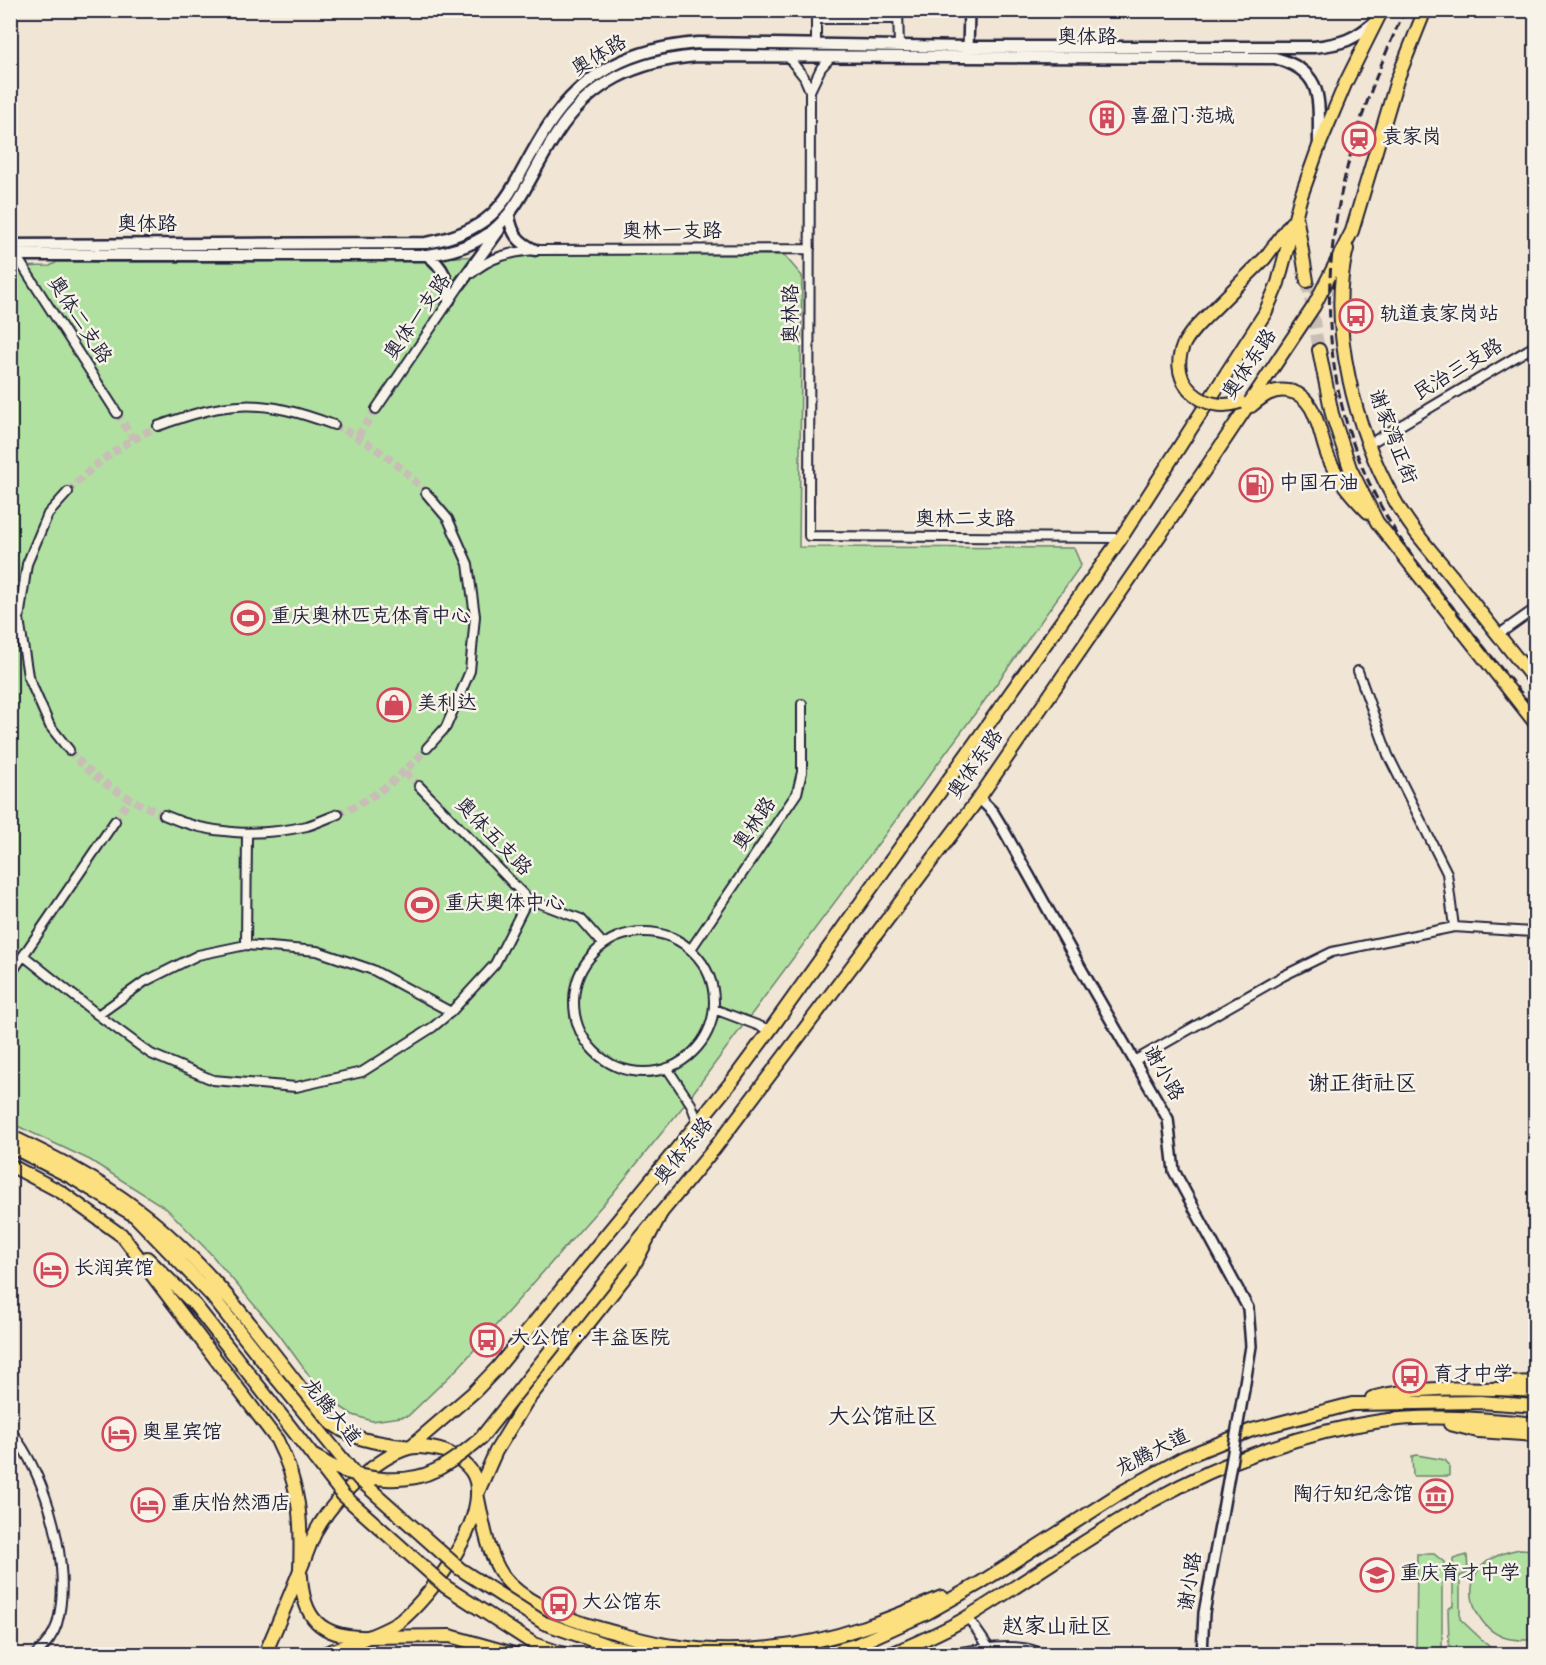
<svg xmlns="http://www.w3.org/2000/svg" width="1546" height="1665" viewBox="0 0 1546 1665" font-family="Dekko,'LXGW WenKai TC',sans-serif">
<rect width="100%" height="100%" fill="#f1e5d5"/>
<filter id="ink" filterUnits="userSpaceOnUse"><feTurbulence type="fractalNoise" baseFrequency=".0167" numOctaves="2"/><feDisplacementMap in="SourceGraphic" scale="12" xChannelSelector="R" yChannelSelector="G"/><feConvolveMatrix kernelMatrix="1 2 1 2 8 2 1 2 1" color-interpolation-filters="sRGB"/></filter>
<g filter="url(#ink)">
<path fill="#b1e1a1" stroke="#6a826e" stroke-width="1.5" d="M527 254 784 255 802 276 799 547 1074 548 1081 565 985 700 681 1109 613 1193 459 1367 408 1416 372 1421 353 1415 324 1396 278 1333 210 1253 167 1209 90 1160 11 1123V267L50 266 57 262C214 262 370 262 527 254Z
M1417 1455 1445 1460 1449 1465V1476H1413L1412 1456Z
M1520 1549 1535 1550V1640C1525 1640 1512 1641 1503 1637 1480 1628 1464 1598 1476 1574 1485 1558 1503 1552 1520 1549Z
M1417 1554H1434L1444 1562V1581L1442 1583V1647L1447 1654H1416Z
M1467 1555 1468 1573 1460 1576V1619L1497 1654H1457L1449 1645 1448 1609 1453 1606V1559Z"/>
<g fill="none" stroke-linecap="round" stroke-linejoin="round">
<path stroke="#c8beb6" stroke-width="8" stroke-dasharray="8 4" stroke-linecap="butt" d="M117 413 133 439
M334 425C368 441 401 464 426 493
M358 436 376 409
M68 492C94 463 123 444 158 426
M69 750C93 780 129 800 164 815
M405 772 419 786
M338 814C373 800 402 776 427 748
M115 821 129 800"/>
<path stroke="#c8beb6" stroke-width="12" stroke-dasharray="12 6" stroke-linecap="butt" d="M1307 281 1319 350"/>
<g stroke="#22223b" stroke-width="12">
<path id="minor" d="M898 10 899 46
M816 19H898
M816 45V10
M788 57 804 77 810 91
M831 57 821 68 810 91 809 536 1121 538
M15 254 117 413
M472 273C490 257 511 252 535 250L810 249
M376 409 463 281
M158 426C229 400 262 398 334 425
M1369 444 1536 345
M68 492 48 514 27 564 19 619 28 676 50 726 69 750
M426 493 448 519 468 564 475 616 470 671 446 727 427 748
M1498 635 1536 608
M1358 671 1388 755 1447 873 1454 927
M419 786 528 899 581 919 603 944
M164 815C208 835 259 837 307 826 317 823 328 818 338 814
M574 1002a70 70 0 1 1 140 0a70 70 0 1 1-140 0Z
M246 945 247 834
M691 949 797 793 802 772V704
M24 956 98 1015 151 1054 213 1080 296 1087 362 1072 433 1027 451 1012 495 964 528 899
M10 975 115 821
M714 1009 770 1030
M98 1015 144 982 198 955 246 945 317 951 373 970 451 1012
M1134 1061 1283 976 1332 952 1454 927 1532 932 1536 935
M667 1068 691 1104 698 1123
M10 1430C47 1475 73 1568 57 1624 53 1637 45 1646 36 1654
M967 1616 989 1648
M952 1654C974 1649 1017 1642 1038 1652V1654"/>
</g>
<g stroke="#22223b" stroke-width="14">
<path id="tertiary" d="M968 52 969 10
M979 798 993 812 1002 827 1080 967 1168 1119 1174 1171 1248 1308 1251 1346 1244 1389
M1202 1654 1204 1613 1222 1515"/>
</g>
<g stroke="#22223b" stroke-width="15">
<path id="secondary" d="M509 216C512 234 518 242 535 250
M10 245 426 243C509 228 508 187 548 126 584 71 634 48 698 43L968 47H1314C1342 44 1354 40 1376 21
M10 255H427C512 245 516 197 556 135 590 82 636 61 697 56L1275 58C1326 72 1318 101 1319 145
M427 255C444 267 448 280 449 300
M460 284 499 230"/>
</g>
<g stroke="#22223b" stroke-width="16">
<path id="primary" d="M1297 221 1307 281
M1347 249C1327 325 1356 432 1394 499 1409 527 1431 551 1451 575 1479 611 1507 646 1536 682
M1220 303 1265 258 1291 223
M1319 350 1332 414 1350 468 1377 522 1536 724
M1251 406C1262 397 1273 388 1288 391 1318 395 1319 437 1329 459 1338 480 1352 496 1368 512
M410 1447 475 1391 497 1368 733 1080 770 1030 1121 538 1265 313 1278 283 1300 199 1319 146 1346 82 1382 10
M477 1494 496 1451 526 1402 633 1267 661 1213 714 1149 979 798 1208 465 1314 306 1352 231 1397 80 1425 10
M301 1576C303 1618 320 1636 362 1637
M265 1654C277 1626 289 1598 300 1570 307 1555 311 1538 320 1524 337 1496 377 1457 409 1448 419 1445 431 1448 440 1450 452 1453 467 1463 473 1474 494 1514 430 1598 399 1622 382 1634 344 1646 323 1654"/>
</g>
<g stroke="#22223b" stroke-width="16">
<path id="trunk" d="M10 1136C54 1157 98 1179 137 1209 211 1265 265 1343 322 1416 352 1441 372 1442 410 1447
M10 1146 71 1177 135 1216 211 1295 277 1379
M10 1165 61 1192 125 1238
M121 1234 277 1440C300 1486 302 1519 300 1570
M147 1258 195 1305 260 1388
M623 1259 661 1213
M1509 1383 1536 1382
M1372 1398C1418 1385 1488 1388 1536 1391
M1450 1424 1478 1431 1536 1435
M477 1494C483 1521 487 1553 503 1576 524 1604 570 1620 602 1629 625 1635 649 1643 673 1646 734 1656 803 1648 861 1628 889 1619 915 1608 942 1597
M544 1623 609 1646 653 1654
M366 1637 450 1636 514 1654
M534 1644 564 1654
M823 1654 856 1645 927 1613 980 1583 1122 1492 1183 1458 1252 1430 1352 1404 1480 1402 1536 1406
M891 1654C914 1644 938 1634 961 1621 1026 1582 1087 1537 1154 1500 1222 1462 1303 1432 1381 1421 1431 1414 1485 1419 1536 1424"/>
</g>
<use href="#minor" stroke="#f7f3e8" stroke-width="8"/>
<use href="#tertiary" stroke="#f7f3e8" stroke-width="9"/>
<use href="#secondary" stroke="#f7f3e8" stroke-width="10"/>
<use href="#primary" stroke="#fce080" stroke-width="12"/>
<use href="#trunk" stroke="#fce080" stroke-width="12"/>
<path stroke="#22223b" stroke-width="3" stroke-dasharray="9 4.5" stroke-linecap="butt" d="M1405 10C1325 181 1290 359 1394 529 1411 556 1431 580 1451 605 1479 641 1507 676 1536 711"/>
<g stroke="#22223b" stroke-width="14" stroke-linecap="butt">
<path id="tertiary-bridge" d="M1222 1515 1244 1389"/>
</g>
<g stroke="#22223b" stroke-width="16" stroke-linecap="butt">
<path id="primary-bridge" d="M1220 303C1208 316 1190 330 1183 346 1167 383 1205 415 1240 402"/>
</g>
<g stroke="#22223b" stroke-width="16" stroke-linecap="butt">
<path id="trunk-bridge" d="M277 1379 359 1479 460 1569 544 1623
M260 1388 343 1495 446 1587 534 1644
M312 1455C320 1459 328 1465 336 1468 365 1480 407 1485 436 1470 452 1462 467 1450 481 1438L623 1259"/>
</g>
<use href="#tertiary-bridge" stroke="#f7f3e8" stroke-width="9"/>
<use href="#primary-bridge" stroke="#fce080" stroke-width="12"/>
<use href="#trunk-bridge" stroke="#fce080" stroke-width="12"/>
</g>
</g>
<defs>
<g id="building-ring" transform="scale(1.725)"><circle r="9.5" fill="#f7f3e8" stroke="#d1495b" stroke-width="1.5"/><path d="M-4-6H4V6H1V3H-1V6H-4ZM-2.5-4.3h1.7v1.8h-1.7ZM.8-4.3h1.7v1.8H.8ZM-2.5-1h1.7V.8h-1.7ZM.8-1h1.7V.8H.8Z" fill="#d1495b"/></g>
<g id="station-ring" transform="scale(1.725)"><circle r="9.5" fill="#f7f3e8" stroke="#d1495b" stroke-width="1.5"/><path d="M-3-6H3Q5-6 5-4V2Q5 4 3 4L4.5 6H3L1.5 4h-3L-3 6H-4.5L-3 4Q-5 4-5 2V-4Q-5-6-3-6ZM-3.5-4v3h7v-3ZM-3.5 1v1.5H-2V1ZM2 1v1.5H3.5V1Z" fill="#d1495b"/></g>
<g id="bus-ring" transform="scale(1.725)"><circle r="9.5" fill="#f7f3e8" stroke="#d1495b" stroke-width="1.5"/><path d="M-5-6H5V4H4V6H2V4H-2V6H-4V4H-5ZM-3.5-4V0h7V-4ZM-3.5 1.2v1.5H-2V1.2ZM2 1.2v1.5H3.5V1.2Z" fill="#d1495b"/></g>
<g id="fuel-ring" transform="scale(1.725)"><circle r="9.5" fill="#f7f3e8" stroke="#d1495b" stroke-width="1.5"/><path d="M-5.5-6h7V0h2V4h1.3V-2.5L3-4.5l.8-.8L6-3V5H2.5V1h-1V6h-7ZM-4.2-4.7v3.2H.2V-4.7Z" fill="#d1495b"/></g>
<g id="stadium-ring" transform="scale(1.725)"><circle r="9.5" fill="#f7f3e8" stroke="#d1495b" stroke-width="1.5"/><path d="M0-5a6.5 5 0 1 0 0 10a6.5 5 0 1 0 0-10ZM-3.5-1.8h7v3.6h-7Z" fill="#d1495b"/></g>
<g id="shop-ring" transform="scale(1.725)"><circle r="9.5" fill="#f7f3e8" stroke="#d1495b" stroke-width="1.5"/><path d="M-5-2.5h2.3a2.7 3.5 0 0 1 5.4 0H5L5.5 6h-11ZM-1.5-2.5h3a1.5 2.3 0 0 0-3 0Z" fill="#d1495b"/></g>
<g id="hotel-ring" transform="scale(1.725)"><circle r="9.5" fill="#f7f3e8" stroke="#d1495b" stroke-width="1.5"/><path d="M-6-4.5h1.5V1H6V5H4.5V3h-9V5H-6ZM-4 0a1.8 1.8 0 1 1 3.6 0ZM.5 0V-2.5h3Q6-2.5 6 0Z" fill="#d1495b"/></g>
<g id="museum-ring" transform="scale(1.725)"><circle r="9.5" fill="#f7f3e8" stroke="#d1495b" stroke-width="1.5"/><path d="M0-6L6-3V-2H-6V-3ZM-5-1h2V3h-2ZM-1-1h2V3h-2ZM3-1h2V3H3ZM-6 4H6V6H-6Z" fill="#d1495b"/></g>
<g id="school-ring" transform="scale(1.725)"><circle r="9.5" fill="#f7f3e8" stroke="#d1495b" stroke-width="1.5"/><path d="M0-5L7-2L0 1L-7-2ZM-4 1L0 2.5L4 1V4Q0 6-4 4Z" fill="#d1495b"/></g>
</defs>
<g fill-rule="evenodd">
<use href="#building-ring" x="1107" y="118"/>
<use href="#station-ring" x="1359" y="139"/>
<use href="#bus-ring" x="1356" y="316"/>
<use href="#fuel-ring" x="1256" y="485"/>
<use href="#stadium-ring" x="248" y="618"/>
<use href="#shop-ring" x="394" y="705"/>
<use href="#stadium-ring" x="422" y="905"/>
<use href="#hotel-ring" x="51" y="1270"/>
<use href="#bus-ring" x="487" y="1340"/>
<use href="#bus-ring" x="1410" y="1376"/>
<use href="#hotel-ring" x="119" y="1434"/>
<use href="#museum-ring" x="1436" y="1496"/>
<use href="#hotel-ring" x="148" y="1505"/>
<use href="#school-ring" x="1377" y="1575"/>
<use href="#bus-ring" x="559" y="1604"/>
</g>
<g text-anchor="middle" dominant-baseline="central" stroke-width="5" stroke-linejoin="round" paint-order="stroke">
<g font-size="20" fill="#22223b" stroke="#f7f3e8">
<text x="1087" y="39">奥体路</text>
<text transform="translate(600 57) rotate(-31)">奥体路</text>
<text x="147" y="226">奥体路</text>
<text x="672" y="233">奥林一支路</text>
<text transform="translate(793 314) rotate(-90)">奥林路</text>
<text transform="translate(419 318) rotate(-55)">奥体一支路</text>
<text transform="translate(78 321) rotate(57)">奥体二支路</text>
<text transform="translate(1251 365) rotate(-56)">奥体东路</text>
<text transform="translate(1459 371) rotate(-31)">民治三支路</text>
<text transform="translate(1391 437) rotate(69)">谢家湾正街</text>
<text x="965" y="521">奥林二支路</text>
<text transform="translate(977 765) rotate(-55)">奥体东路</text>
<text transform="translate(756 825) rotate(-56)">奥林路</text>
<text transform="translate(492 838) rotate(46)">奥体五支路</text>
<text transform="translate(1162 1074) rotate(60)">谢小路</text>
<text transform="translate(685 1152) rotate(-51)">奥体东路</text>
<text transform="translate(330 1413) rotate(51)">龙腾大道</text>
<text transform="translate(1153 1454) rotate(-27)">龙腾大道</text>
<text transform="translate(1192 1582) rotate(-81)">谢小路</text>
</g>
<g font-size="20" fill="#22223b" stroke="#f7f3e8" text-anchor="start">
<text x="1130" y="118">喜盈门·范城</text>
<text x="1382" y="139">袁家岗</text>
<text x="1379" y="316">轨道袁家岗站</text>
<text x="1279" y="485">中国石油</text>
<text x="271" y="618">重庆奥林匹克体育中心</text>
<text x="417" y="705">美利达</text>
<text x="445" y="905">重庆奥体中心</text>
<text x="74" y="1270">长润宾馆</text>
<text x="510" y="1340">大公馆‧丰益医院</text>
<text x="1433" y="1376">育才中学</text>
<text x="142" y="1434">奥星宾馆</text>
<text x="1413" y="1496" text-anchor="end">陶行知纪念馆</text>
<text x="171" y="1505">重庆怡然酒店</text>
<text x="1400" y="1575">重庆育才中学</text>
<text x="582" y="1604">大公馆东</text>
</g>
<g font-size="22" fill="#22223b" stroke="#f7f3e8">
<text x="1362" y="1085">谢正街社区</text>
<text x="883" y="1418">大公馆社区</text>
<text x="1057" y="1628">赵家山社区</text>
</g>
</g>
<rect width="1546" height="1665" fill="none" stroke="#f7f3e8" stroke-width="36"/>
<rect x="18" y="18" width="1510" height="1629" fill="none" stroke="#22223b" stroke-width="2" filter="url(#ink)"/>
</svg>
